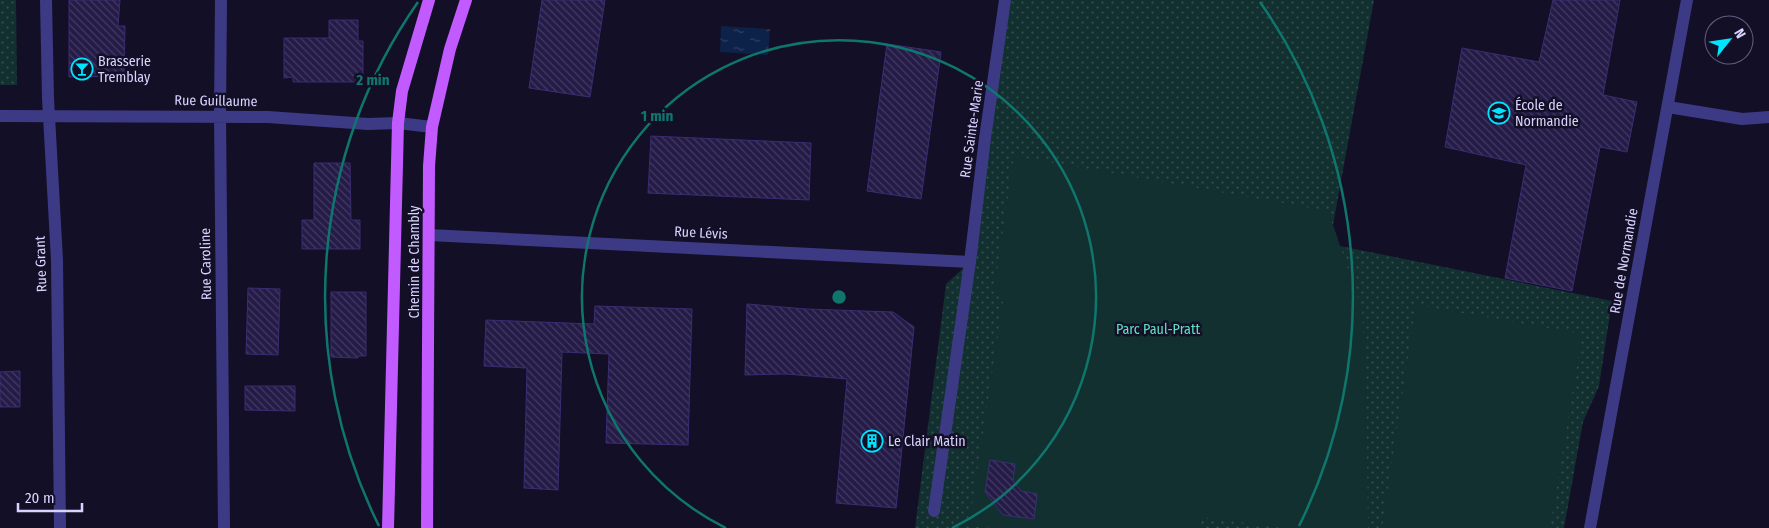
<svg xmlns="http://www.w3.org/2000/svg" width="1769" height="528" viewBox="0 0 1769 528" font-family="'Fira Sans Condensed',sans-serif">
<defs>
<pattern id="grass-dots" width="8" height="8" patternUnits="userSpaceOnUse" patternTransform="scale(1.25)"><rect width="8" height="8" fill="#12302f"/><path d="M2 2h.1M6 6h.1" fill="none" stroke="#344d4e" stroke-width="1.8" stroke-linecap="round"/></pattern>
<pattern id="water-ripples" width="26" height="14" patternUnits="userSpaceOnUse" patternTransform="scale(1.25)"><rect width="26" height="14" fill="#0c2248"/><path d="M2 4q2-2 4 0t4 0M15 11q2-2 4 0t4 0" fill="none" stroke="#2f4163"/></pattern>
<pattern id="building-back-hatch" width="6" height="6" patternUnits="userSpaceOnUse" patternTransform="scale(1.25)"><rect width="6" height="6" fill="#241b47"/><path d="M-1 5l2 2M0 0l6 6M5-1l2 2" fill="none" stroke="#433b63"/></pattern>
</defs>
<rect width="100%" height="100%" fill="#130f26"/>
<path fill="url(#grass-dots)" d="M0 0H16L17 85H0Z
M1005 0H1374L1333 225 1340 246 1612 301 1599 386 1583 422 1564 528H915L946 284 970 262Z"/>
<path fill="#12302f" d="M1014 156 1328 211 1362 310 1366 390 1368 528H1283L1201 517 1199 528H991L969 526 1004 295 994 293Z
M1416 305 1582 334 1550 528H1382Z"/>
<path fill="url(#water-ripples)" d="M721 26 770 29 768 55 720 52Z"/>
<path fill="url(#building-back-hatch)" stroke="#3b2d73" d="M69 0H120L118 26H125L124 76 69 77Z
M542 0H605L590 97 529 88Z
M1553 0H1620L1603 95 1637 102 1627 152 1600 147 1572 291 1505 278 1526 165 1445 147 1462 48 1539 62Z
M329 20H358V41H363V82H293V77L284 78V38H329Z
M887 44 941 52 921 199 867 191Z
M651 136 811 143 809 200 648 193Z
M314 163H350L351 220H360V249H302V220H314Z
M248 288 280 289 278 355 246 354Z
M331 292H366V356H358V358L331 357Z
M747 304 806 309 893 312 914 327 896 508 836 503 847 379 786 374 745 375Z
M595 306 692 309 688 445 606 443 609 354 562 352 558 490 524 488 527 368 484 366 486 320 594 324Z
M20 371V407H0V372Z
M245 386H295V411L245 410Z
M990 460 1015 464 1013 481 1021 491 1037 494 1034 519 1003 515 985 492Z"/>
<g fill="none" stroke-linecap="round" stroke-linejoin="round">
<path stroke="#3d3a85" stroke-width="12" d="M46 0 48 98 57 260 60 528
M221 0 220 115 224 528
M1668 107 1742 119 1769 117
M0 116 268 117 368 124 398 123 432 127
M429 235 970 262
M934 511 970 262 985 138 1005 0
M1590 528 1687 0"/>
<path stroke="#c25bff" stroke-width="12" d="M388 528 398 123 402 91 429 0
M427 528 429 166 432 127 450 49 466 0"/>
</g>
<g fill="none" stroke="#0f766e" stroke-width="2.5">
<path d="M726 528A257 257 0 1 1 952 528"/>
<path d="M379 526A514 514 0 0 1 418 2M1260 2A514 514 0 0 1 1299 526"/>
</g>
<defs>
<g id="bar-ring" transform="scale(1.125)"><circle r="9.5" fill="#130f26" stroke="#00e5ff" stroke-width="1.5"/><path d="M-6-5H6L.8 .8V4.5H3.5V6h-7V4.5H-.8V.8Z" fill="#00e5ff"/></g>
<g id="school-ring" transform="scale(1.125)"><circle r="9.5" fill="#130f26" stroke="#00e5ff" stroke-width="1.5"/><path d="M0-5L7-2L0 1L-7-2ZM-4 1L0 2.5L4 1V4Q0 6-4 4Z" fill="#00e5ff"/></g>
<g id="building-ring" transform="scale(1.125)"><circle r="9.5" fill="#130f26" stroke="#00e5ff" stroke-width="1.5"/><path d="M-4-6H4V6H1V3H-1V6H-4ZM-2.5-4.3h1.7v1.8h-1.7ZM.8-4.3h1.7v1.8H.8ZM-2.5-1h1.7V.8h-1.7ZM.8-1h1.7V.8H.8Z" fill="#00e5ff"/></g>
</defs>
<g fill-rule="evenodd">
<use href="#bar-ring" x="82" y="69"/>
<use href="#school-ring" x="1499" y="113"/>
<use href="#building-ring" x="872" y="441"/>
</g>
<g text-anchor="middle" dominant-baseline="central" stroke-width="5" stroke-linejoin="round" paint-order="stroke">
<g font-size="14" fill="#d9d4ff" stroke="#130f26" text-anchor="start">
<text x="98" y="61">Brasserie<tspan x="98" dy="16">Tremblay</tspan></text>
<text x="1515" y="105">École de<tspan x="1515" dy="16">Normandie</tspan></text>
<text x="888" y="441">Le Clair Matin</text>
</g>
<g font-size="14" fill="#d9d4ff" stroke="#130f26">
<text transform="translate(216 101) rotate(1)">Rue Guillaume</text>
<text transform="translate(972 129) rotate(-82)">Rue Sainte-Marie</text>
<text transform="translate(701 233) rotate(3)">Rue Lévis</text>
<text transform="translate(1624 261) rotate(-80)">Rue de Normandie</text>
<text transform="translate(414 262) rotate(-90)">Chemin de Chambly</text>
<text transform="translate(41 264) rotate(-92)">Rue Grant</text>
<text transform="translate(206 264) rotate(-91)">Rue Caroline</text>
</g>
<g font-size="14" fill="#5fe0c0" stroke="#130f26">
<text x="1158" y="329">Parc Paul-Pratt</text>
</g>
</g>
<circle cx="839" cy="297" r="8" fill="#0f766e" stroke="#130f26" stroke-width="2.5"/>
<g font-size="15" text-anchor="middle" font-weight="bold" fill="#0f766e" stroke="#130f26" stroke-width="5" stroke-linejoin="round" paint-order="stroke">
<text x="373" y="85">2 min</text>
<text x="657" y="121">1 min</text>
</g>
<g transform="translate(1729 40) rotate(60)"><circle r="24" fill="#130f26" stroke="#625e7d"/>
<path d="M0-4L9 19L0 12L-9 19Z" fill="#00e5ff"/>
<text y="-8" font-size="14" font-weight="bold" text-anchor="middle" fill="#d9d4ff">N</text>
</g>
<path d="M18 503v8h64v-8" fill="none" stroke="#d9d4ff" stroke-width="2.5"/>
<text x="25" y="503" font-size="15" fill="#d9d4ff" stroke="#130f26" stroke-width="4" paint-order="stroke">20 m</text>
</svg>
